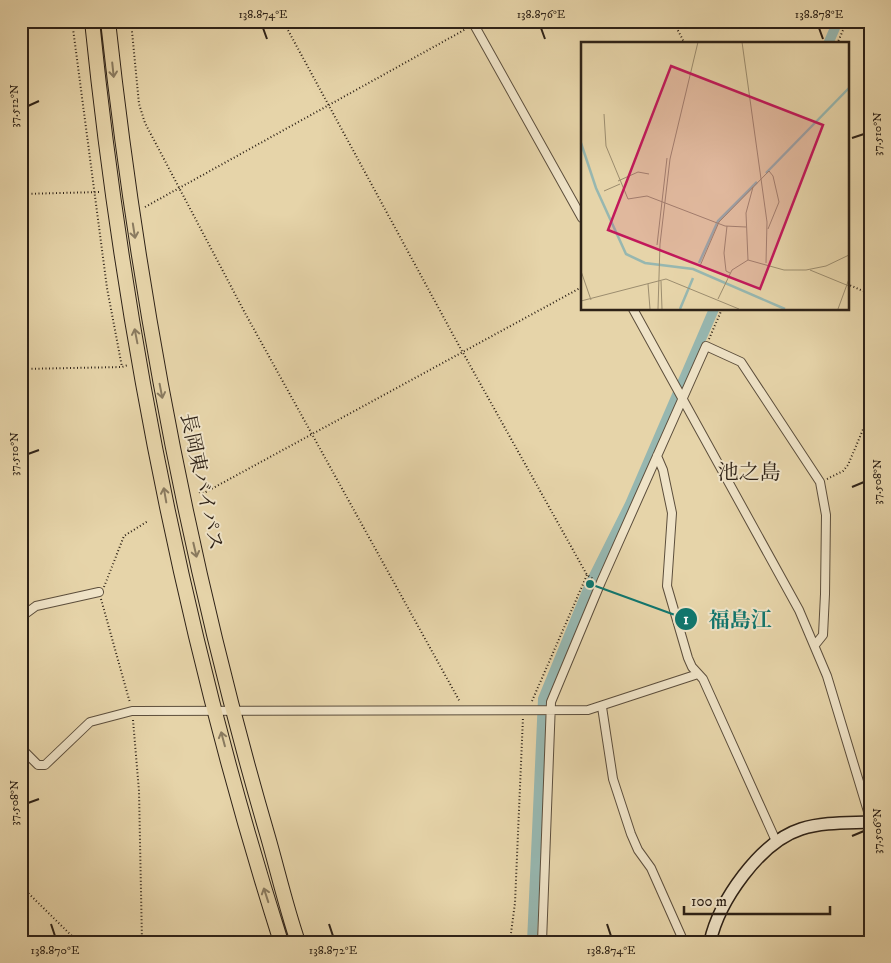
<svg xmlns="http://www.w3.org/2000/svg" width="891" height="963" viewBox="0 0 891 963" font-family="'IM FELL DW Pica','Noto Serif JP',serif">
<rect width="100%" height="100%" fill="#e6d4a9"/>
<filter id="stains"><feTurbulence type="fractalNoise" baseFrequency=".004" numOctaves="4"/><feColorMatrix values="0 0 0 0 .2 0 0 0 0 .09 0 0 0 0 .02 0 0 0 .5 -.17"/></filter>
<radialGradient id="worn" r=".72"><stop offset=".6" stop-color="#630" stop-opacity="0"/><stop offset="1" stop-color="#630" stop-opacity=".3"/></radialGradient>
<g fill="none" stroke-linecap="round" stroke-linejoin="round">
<path stroke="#97b7b0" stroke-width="10" d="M828 44 838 21
M532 942 543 699 590 584 630 504 714 309"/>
<g stroke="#5c4e3c" stroke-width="10">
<path id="street" d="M472 21 582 218
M633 309 799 610 827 676 870 818
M657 456 663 470 672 513 667 586 688 658 692 667 703 679 776 841
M21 617 36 606 99 592
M602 707 613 779 631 834 638 850 651 868 683 940 710 941
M21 748 38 765H45L90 722 132 711 588 710 698 674
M542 942 551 702 601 582 706 346 741 362 820 482 826 515 825 594 823 635 815 645"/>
</g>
<g stroke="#2e2217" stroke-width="14">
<path id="secondary" d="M710 942C719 901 760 842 801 829 823 822 847 823 870 822"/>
</g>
<g stroke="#2e2217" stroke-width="16">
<path id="highway" d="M92 21C124 333 186 643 281 942
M108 21C138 297 190 570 268 837 278 872 286 907 298 942"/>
</g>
<path stroke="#2e2217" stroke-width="2" stroke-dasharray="1 2.5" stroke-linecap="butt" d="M72 21 107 288 122 367
M131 21 139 104 145 123 245 313 460 702
M283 21 457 342 587 575 594 579
M673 21 685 44
M21 22 71 21
M837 44 847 21
M21 194 101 192
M145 207 466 29
M847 284 870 294
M709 339 722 309
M21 369 122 367 128 365
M827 479 843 471 848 465 870 413
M199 492 204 493 582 287
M104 587 124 536 148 521
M101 599 130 703
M532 701 587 575
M133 720 139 791 142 942
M21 886 78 942
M511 933 515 903 523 717"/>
<use href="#street" stroke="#efe3c7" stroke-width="8"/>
<use href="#secondary" stroke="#efe3c7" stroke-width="11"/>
<use href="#highway" stroke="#e6d4a9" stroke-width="14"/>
</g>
<defs><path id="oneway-shaft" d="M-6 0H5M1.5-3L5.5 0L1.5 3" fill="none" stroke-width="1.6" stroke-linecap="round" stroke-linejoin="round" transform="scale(1.25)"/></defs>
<g stroke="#8a7b60">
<use href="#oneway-shaft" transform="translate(113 70) rotate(84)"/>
<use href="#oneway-shaft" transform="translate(134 231) rotate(81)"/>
<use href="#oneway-shaft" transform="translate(136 336) rotate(-101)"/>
<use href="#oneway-shaft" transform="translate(161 391) rotate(79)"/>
<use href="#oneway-shaft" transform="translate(165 495) rotate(-100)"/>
<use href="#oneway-shaft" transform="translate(195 550) rotate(77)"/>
<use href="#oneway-shaft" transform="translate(223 739) rotate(-105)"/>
<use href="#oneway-shaft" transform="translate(266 895) rotate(-108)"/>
</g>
<path fill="none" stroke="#2e2217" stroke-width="2" d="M263 28 267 39M541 28 545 39M819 28 823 39M28 106 39 101M852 138 864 134M28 454 39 450M852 487 864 482M28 803 39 799M852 836 864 831M51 924 55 936M329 924 333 936M607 924 611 936"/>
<g text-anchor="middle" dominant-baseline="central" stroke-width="4" stroke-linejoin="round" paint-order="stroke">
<g font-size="20" fill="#2e2217" stroke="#efe3c7">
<text transform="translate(201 482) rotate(78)">長岡東バイパス</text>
</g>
<g font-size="21" fill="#2e2217" stroke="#efe3c7">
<text x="749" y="473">池之島</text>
</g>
</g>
<g transform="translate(581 42)">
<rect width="268" height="268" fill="#e6d4a9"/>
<path fill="none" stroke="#97b7b0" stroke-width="2.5" d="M0 101 15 146 45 212 64 221 112 227 204 267M185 131 268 46M118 221 137 179 176 140M99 267 112 236"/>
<path fill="none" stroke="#9c8d6f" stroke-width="1" d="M161 0 186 180 185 221M23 72 25 104 47 157 66 154 144 184 165 185M37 139 57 130 68 132M23 149 39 142M146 184 143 211 145 229 149 231M76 203 86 116M167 218 165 171 172 145M119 224 138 180 188 129 192 134 198 160 187 187M229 228 268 244M0 229 10 258M80 239 81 267M67 242 69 267M137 257 151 228 167 218 203 228H225L245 224 268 213M0 259 85 237 158 267M77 267 79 202 89 117 117 0M257 267 268 237"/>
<path fill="#c2185b" fill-opacity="0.15" stroke="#c2185b" stroke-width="2.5" d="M90 24 242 83 179 247 27 188Z"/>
<rect width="268" height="268" fill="none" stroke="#2e2217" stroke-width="2.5"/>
</g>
<path fill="none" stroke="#0f766e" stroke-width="2" d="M590 584L686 619"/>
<g fill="#0f766e" stroke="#efe3c7" stroke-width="2">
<circle cx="590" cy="584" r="5"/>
<circle cx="686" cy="619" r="12"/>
</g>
<g font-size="15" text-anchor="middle" font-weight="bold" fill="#fff">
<text x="686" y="624">1</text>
</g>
<g font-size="21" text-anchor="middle" font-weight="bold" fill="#0f766e" stroke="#efe3c7" stroke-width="4" stroke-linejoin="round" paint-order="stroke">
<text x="740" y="627">福島江</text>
</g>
<rect width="891" height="963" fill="none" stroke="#e6d4a9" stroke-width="55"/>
<path d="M684 906v8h146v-8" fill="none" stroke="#2e2217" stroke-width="2.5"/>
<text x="691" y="906" font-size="15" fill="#2e2217" stroke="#efe3c7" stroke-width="4" paint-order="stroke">100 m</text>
<rect x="28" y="28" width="836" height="908" fill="none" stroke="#2e2217" stroke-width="2"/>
<g font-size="12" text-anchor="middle" fill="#2e2217">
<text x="263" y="18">138.874°E</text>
<text x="541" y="18">138.876°E</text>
<text x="819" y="18">138.878°E</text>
<text transform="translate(14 106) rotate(-90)" y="4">37.512°N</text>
<text transform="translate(877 134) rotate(-90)" y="4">37.510°N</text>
<text transform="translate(14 454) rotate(-90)" y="4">37.510°N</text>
<text transform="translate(877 482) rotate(-90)" y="4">37.508°N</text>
<text transform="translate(14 803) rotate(-90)" y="4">37.508°N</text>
<text transform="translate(877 831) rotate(-90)" y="4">37.506°N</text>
<text x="55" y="954">138.870°E</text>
<text x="333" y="954">138.872°E</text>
<text x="611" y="954">138.874°E</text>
</g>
<rect width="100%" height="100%" filter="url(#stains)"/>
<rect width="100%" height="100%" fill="url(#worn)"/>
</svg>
